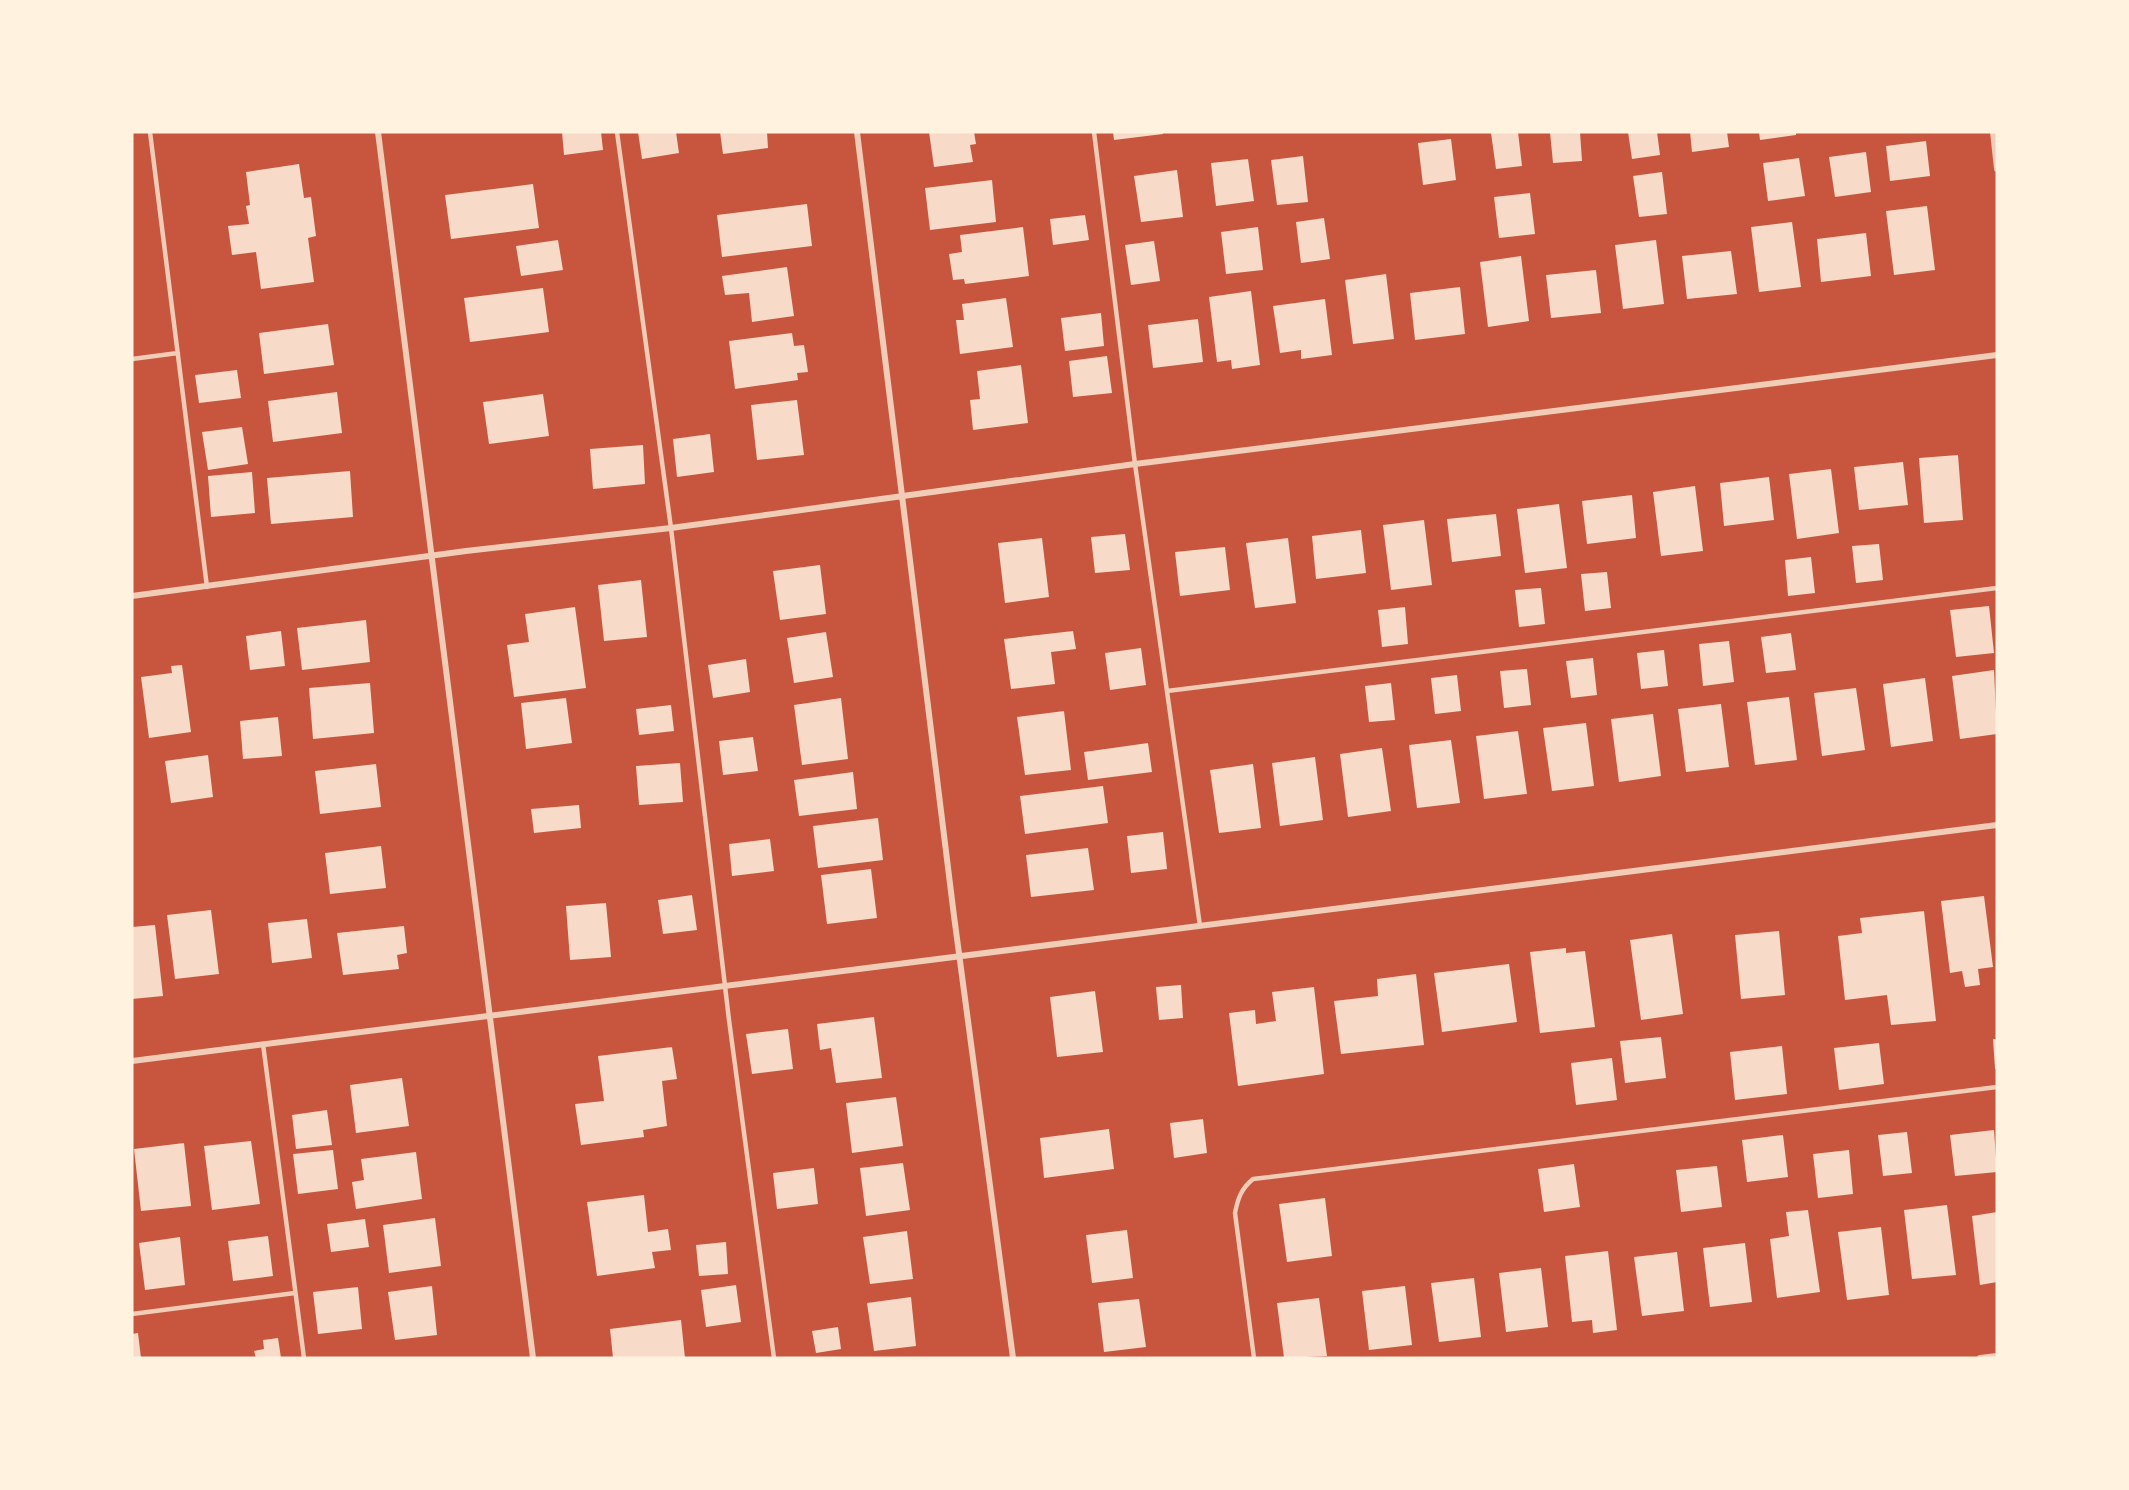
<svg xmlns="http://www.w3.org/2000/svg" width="2129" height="1490" viewBox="0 0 2129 1490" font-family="'PT Sans Narrow',sans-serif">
<rect width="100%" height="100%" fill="#c8553d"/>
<path fill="#f7dbc8" d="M562 132H601L603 150 564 155Z
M638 132H676L679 153 642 159Z
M720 132H767L768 148 723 154Z
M929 132H974L976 144 970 145 973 162 934 167Z
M1113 132H1163V134L1114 140Z
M1518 132 1522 166 1496 169 1491 133Z
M1550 132H1580L1582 161 1553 163Z
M1628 132H1657L1660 155 1632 159Z
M1690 132H1727L1729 147 1692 152Z
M1759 132H1796V135L1760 140Z
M1451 139 1456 180 1423 185 1418 143Z
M1926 141 1930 176 1890 181 1886 146Z
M1866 152 1871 192 1835 197 1829 157Z
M1303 156 1308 202 1277 205 1271 160Z
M1799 158 1805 196 1768 201 1763 163Z
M1248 159 1254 201 1216 206 1211 163Z
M299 164 304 198 311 197 316 236 308 238 314 282 261 289 256 252 232 255 228 226 249 224 246 206 250 205 246 172Z
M1177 170 1183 217 1141 222 1134 176Z
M1662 172 1667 214 1639 217 1633 176Z
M992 180 996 222 930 230 925 188Z
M533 184 539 228 451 239 445 195Z
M1530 193 1535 234 1499 238 1494 197Z
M807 204 812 246 722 257 717 215Z
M1927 206 1935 270 1894 275 1886 211Z
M1085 215 1089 240 1053 245 1050 219Z
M1324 218 1330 259 1301 263 1296 222Z
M1792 222 1801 287 1759 292 1751 227Z
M1023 227 1029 276 965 284 964 279 953 280 949 254 962 252 960 235Z
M1258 227 1263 270 1226 274 1221 232Z
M1866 233 1871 276 1821 282 1817 239Z
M558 240 563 270 521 276 516 246Z
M1656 240 1664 304 1623 309 1615 245Z
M1154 241 1160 281 1131 285 1125 245Z
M1731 251 1737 294 1687 299 1682 256Z
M1521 256 1529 321 1488 327 1480 262Z
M787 267 794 316 752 322 749 293 725 295 722 276Z
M1596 270 1601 313 1551 318 1546 275Z
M1386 274 1394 339 1353 344 1345 280Z
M1460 287 1465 334 1415 340 1410 293Z
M543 288 549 332 470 342 464 298Z
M1251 291 1260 365 1232 369 1231 360 1217 362 1209 297Z
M1006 298 1013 347 960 354 956 320H964L962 304Z
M1325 299 1332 355 1301 359V350L1280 353 1273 306Z
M1101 313 1104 346 1065 351 1061 318Z
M1198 319 1203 362 1153 368 1148 325Z
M328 324 334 365 264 374 259 333Z
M792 333 794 346 804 345 808 372 797 373 798 380 735 389 729 341Z
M1107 356 1112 393 1073 397 1069 361Z
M1021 365 1028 423 973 430 970 400 980 399 977 371Z
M237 370 241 398 199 403 195 375Z
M337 392 342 433 273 442 268 401Z
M543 394 549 436 489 444 483 402Z
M797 400 804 455 757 460 751 405Z
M242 427 248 464 208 470 202 432Z
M710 434 714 472 677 477 673 439Z
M643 445 645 484 593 489 590 449Z
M1958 455 1963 520 1924 523 1919 458Z
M1903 462 1908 505 1859 510 1854 467Z
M1831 469 1839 533 1797 539 1789 474Z
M350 471 353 517 271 524 267 478Z
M252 472 255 513 211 517 208 476Z
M1769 477 1774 520 1724 526 1720 483Z
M1695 486 1703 551 1661 556 1653 492Z
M1632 495 1636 538 1587 544 1582 501Z
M1559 504 1567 568 1525 573 1517 509Z
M1496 514 1501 556 1452 562 1447 519Z
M1424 520 1432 585 1391 590 1383 525Z
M1361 530 1366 573 1316 579 1312 536Z
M1125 534 1130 570 1095 573 1091 537Z
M1042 538 1049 597 1005 603 998 543Z
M1288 538 1296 603 1255 608 1246 543Z
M1879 544 1883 580 1856 583 1852 546Z
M1225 547 1230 590 1180 596 1175 552Z
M1811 557 1815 593 1788 596 1785 560Z
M820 565 826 614 780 620 773 571Z
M1607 572 1611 608 1585 611 1581 574Z
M641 580 647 637 604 641 598 585Z
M1541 588 1545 624 1519 627 1515 590Z
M1989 606 1994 653 1956 657 1950 610Z
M575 607 586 688 514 697 507 645 529 642 525 614Z
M1405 607 1408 644 1382 647 1378 610Z
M366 620 370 662 302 670 297 628Z
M281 631 285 666 250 670 246 636Z
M1073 631 1076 649 1051 652 1055 684 1011 689 1004 639Z
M826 632 833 677 794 683 787 638Z
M1791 633 1796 670 1766 673 1761 637Z
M1729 641 1734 682 1703 686 1699 644Z
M1141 648 1146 685 1110 690 1105 653Z
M1664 650 1668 686 1641 689 1637 653Z
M1593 658 1597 695 1571 698 1566 661Z
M746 659 750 692 713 698 708 665Z
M182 665 191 732 149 738 141 677 172 673 171 666Z
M1527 669 1531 705 1504 708 1500 671Z
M1994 670 1997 734 1960 739 1952 676Z
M1457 675 1461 711 1435 714 1431 678Z
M1925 678 1933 741 1891 747 1883 684Z
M370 683 374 733 313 739 309 688Z
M1391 683 1395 720 1369 722 1365 686Z
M1856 688 1865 750 1822 756 1814 693Z
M1789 697 1797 760 1755 765 1747 702Z
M566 698 572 743 526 749 521 703Z
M841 698 848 759 802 765 794 705Z
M1721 704 1729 767 1686 772 1678 709Z
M671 705 674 731 639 735 636 709Z
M1064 711 1071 770 1025 775 1017 717Z
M1653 714 1661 776 1619 782 1611 719Z
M278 717 282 756 243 759 240 721Z
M1586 723 1594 786 1552 791 1543 728Z
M1518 731 1527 794 1484 799 1476 736Z
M753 737 758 771 723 775 719 741Z
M1451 740 1460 803 1417 808 1409 745Z
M1148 743 1152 772 1088 780 1084 752Z
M1382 748 1391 811 1348 817 1340 754Z
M208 755 213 797 171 803 165 761Z
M1315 757 1323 820 1280 826 1272 763Z
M680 763 683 802 639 805 636 766Z
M376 764 381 807 320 814 315 771Z
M1253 764 1261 828 1219 833 1210 770Z
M853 772 857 809 799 816 794 780Z
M1103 786 1108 823 1025 834 1020 796Z
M579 805 581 828 534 833 531 809Z
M878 818 883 860 818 868 813 826Z
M1163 832 1167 869 1131 873 1127 836Z
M770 839 774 871 732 876 729 844Z
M381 846 386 888 330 894 325 853Z
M1088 848 1094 890 1031 897 1026 855Z
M871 869 877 918 827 924 821 875Z
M692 895 697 930 663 934 658 900Z
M1984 896 1993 967 1978 969 1980 985 1965 987 1962 971 1950 973 1941 901Z
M606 903 611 957 570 960 566 906Z
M211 910 219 974 175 979 167 915Z
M1924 911 1936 1021 1891 1025 1887 995 1845 1000 1838 936 1862 933 1860 918Z
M307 919 312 958 272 963 268 923Z
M155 925 163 996 132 999V927Z
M404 926 407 953 397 955 399 969 343 975 337 933Z
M1779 931 1785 995 1741 999 1735 935Z
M1672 934 1683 1014 1641 1020 1630 940Z
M1566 948V953L1585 951 1595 1027 1540 1033 1530 952Z
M1509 964 1517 1022 1442 1032 1434 973Z
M1416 974 1424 1045 1341 1054 1334 1001 1378 996 1377 979Z
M1181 985 1183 1018 1159 1020 1156 987Z
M1314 987 1324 1074 1238 1086 1229 1013 1255 1010 1256 1024 1276 1021 1272 992Z
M1095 991 1103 1052 1057 1057 1050 997Z
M874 1017 882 1078 836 1083 831 1048 820 1050 817 1024Z
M788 1029 793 1069 752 1074 746 1034Z
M1661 1037 1666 1078 1625 1083 1620 1041Z
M1993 1039H1997V1069H1995Z
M1879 1043 1884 1084 1839 1090 1834 1048Z
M1782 1046 1787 1094 1735 1100 1730 1052Z
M672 1047 677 1079 662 1081 667 1126 643 1130 644 1137 581 1145 575 1104 604 1101 598 1056Z
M1612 1058 1617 1100 1576 1105 1571 1063Z
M402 1078 409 1126 356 1133 350 1085Z
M896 1097 903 1146 852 1153 846 1103Z
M327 1110 332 1145 296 1149 292 1115Z
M1203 1119 1207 1153 1174 1158 1170 1123Z
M1109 1129 1114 1169 1044 1178 1040 1138Z
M1994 1130 1997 1172 1955 1176 1950 1135Z
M1907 1132 1912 1173 1883 1176 1878 1135Z
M1783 1135 1788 1177 1747 1182 1742 1140Z
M251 1141 260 1204 212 1210 204 1146Z
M184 1143 191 1206 141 1211 134 1149Z
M333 1150 338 1189 298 1194 293 1154Z
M1849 1150 1853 1194 1818 1198 1813 1154Z
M416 1152 422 1199 356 1209 352 1182 364 1180 361 1159Z
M903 1163 910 1210 866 1216 860 1168Z
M1574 1164 1580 1207 1544 1212 1538 1169Z
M1717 1166 1722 1207 1681 1212 1676 1170Z
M814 1168 818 1204 777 1209 773 1173Z
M644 1195 648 1232 668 1229 671 1250 652 1252 655 1268 597 1276 587 1202Z
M1325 1198 1332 1256 1287 1262 1279 1204Z
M1947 1205 1956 1275 1912 1279 1904 1210Z
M1808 1210 1820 1292 1777 1298 1770 1239 1789 1236 1786 1212Z
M1997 1212V1282L1980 1285 1972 1216Z
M435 1218 441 1266 389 1273 383 1225Z
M365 1219 369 1247 331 1252 327 1224Z
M1881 1227 1889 1295 1847 1300 1838 1232Z
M1127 1230 1133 1278 1092 1283 1086 1235Z
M907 1231 913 1279 870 1284 863 1237Z
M268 1236 273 1276 233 1281 228 1241Z
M180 1237 185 1285 145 1290 139 1243Z
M726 1242 728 1274 699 1276 696 1245Z
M1745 1243 1752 1302 1710 1307 1703 1248Z
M1608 1251 1617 1330 1593 1333 1592 1320 1572 1322 1565 1256Z
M1677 1252 1684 1311 1642 1316 1634 1257Z
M1541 1268 1548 1327 1506 1332 1499 1273Z
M1474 1278 1481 1337 1439 1342 1431 1283Z
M736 1285 741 1322 706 1327 701 1290Z
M432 1286 437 1335 395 1340 388 1292Z
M1405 1286 1412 1345 1369 1350 1362 1291Z
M358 1287 362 1329 318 1334 313 1292Z
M911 1297 916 1346 874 1351 867 1303Z
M1319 1298 1327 1356 1284 1358 1277 1303Z
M1139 1299 1146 1347 1104 1352 1098 1303Z
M681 1320 685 1358H613L610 1329Z
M838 1327 841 1349 816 1353 812 1331Z
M138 1333 141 1358H132V1334Z
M278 1338 281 1358H256L254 1351 264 1349 263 1340Z"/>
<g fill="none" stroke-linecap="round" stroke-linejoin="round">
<path stroke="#f1ccb7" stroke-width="4.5" d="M150 132 207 587
M617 132 671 528 729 1020 774 1358
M1094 132 1135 464 1200 926
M132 359 178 353
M1167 691 1997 588
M263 1044 304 1358
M132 1314 295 1293
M1254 1358 1235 1213C1238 1198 1241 1189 1253 1179L1997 1087"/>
<path stroke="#f1ccb7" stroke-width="6" d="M378 132 533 1358
M857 132 954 916 1013 1358
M1993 132 1997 169
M132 596 466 551 671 528 1135 464 1997 355
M132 1061 1997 825
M1980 1358 1997 1356"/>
</g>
<rect width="2129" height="1490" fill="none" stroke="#fff3e0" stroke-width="267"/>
</svg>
